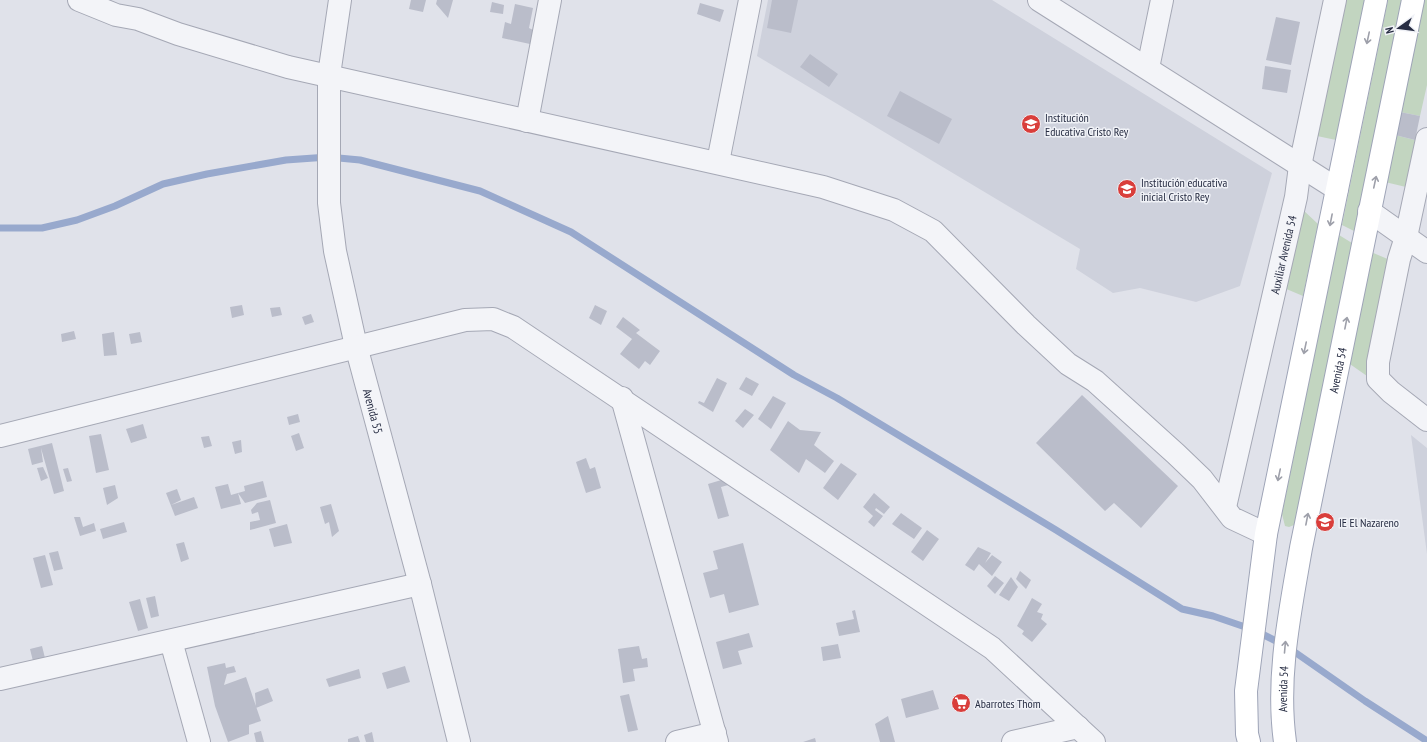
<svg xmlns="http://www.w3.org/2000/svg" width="1427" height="742" viewBox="0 0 1427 742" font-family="'PT Sans Narrow',sans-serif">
<rect width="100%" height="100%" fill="#e0e2ea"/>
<path fill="#ced1dc" d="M768 0H992L1272 173 1240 286 1196 302 1140 288 1113 293 1076 269 1080 249 757 56Z
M1411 435 1427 448V554Z"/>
<path fill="#c2d5c0" d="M1346 0H1365L1336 140 1317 136Z
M1388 0H1402L1354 231 1342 225Z
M1424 0H1427V85L1420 116 1400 112Z
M1395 135 1415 140 1406 187 1385 182Z
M1302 209 1318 224 1303 296 1284 288Z
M1339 235 1352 243 1296 518 1294 525 1289 527 1285 526 1282 514Z
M1371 252 1390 260 1367 376 1347 362Z"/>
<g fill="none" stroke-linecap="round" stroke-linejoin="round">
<path stroke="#98a9cd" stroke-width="7" d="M0 228H42L77 220 115 206 163 184 207 174 286 160 328 157 360 160 480 191 571 232 794 375 837 398 1056 530 1182 609 1213 616 1254 630 1286 646 1365 701 1427 741"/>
</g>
<path fill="#babdca" d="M411 0H426L423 12 409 9Z
M437 0H453L448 18 436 4Z
M772 0H798L791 33 767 28Z
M492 2 504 5 503 14 490 12Z
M700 3 724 10 720 22 697 14Z
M515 4 533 8 529 28 533 30 530 44 502 38 505 22 511 24Z
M1276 17 1300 22 1291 65 1266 60Z
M810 54 838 74 829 87 800 67Z
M1265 66 1291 70 1287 93 1262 89Z
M900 91 952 119 939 144 887 116Z
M1400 112 1420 116 1415 140 1395 135Z
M242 305 244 315 232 318 230 307Z
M595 305 607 311 601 325 589 318Z
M280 307 282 315 272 317 270 308Z
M311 314 314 322 305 325 302 317Z
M623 317 640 330 636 333 660 351 650 365 645 361 639 369 620 354 632 339 616 327Z
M74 331 76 339 62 342 61 334Z
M114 332 117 355 104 356 102 334Z
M140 332 142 342 131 344 129 334Z
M746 377 759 384 752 396 739 389Z
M717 378 727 383 713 412 698 403 699 401 704 403Z
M1082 395 1178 486 1141 528 1114 503 1105 511 1036 443Z
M773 396 786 403 771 429 758 419Z
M745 409 754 415 743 428 735 421Z
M298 414 300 422 289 425 287 417Z
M788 421 800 430 821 432 814 445 834 461 825 473 806 459 799 473 770 450Z
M143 424 147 438 131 443 126 429Z
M299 433 304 448 296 451 291 436Z
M101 434 109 470 96 473 89 436Z
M209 436 212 446 204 448 201 437Z
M241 440 242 452 235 454 232 442Z
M52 443 64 491 54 494 41 448 43 462 32 465 28 449Z
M586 458 590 469 595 467 601 488 586 493 576 462Z
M841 463 857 474 838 500 823 488Z
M43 467 48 478 41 481 37 468Z
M68 468 72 481 67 482 63 469Z
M728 478 732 484 721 487 729 516 718 519 708 484Z
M263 481 267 497 245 503 238 493 245 491 244 486Z
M228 484 231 495 238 493 241 504 221 509 215 487Z
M115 485 118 498 107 505 103 488Z
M177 489 181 500 171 505 194 497 198 508 175 516 166 493Z
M874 493 890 507 884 514 876 508 875 510 883 516 874 527 868 522 873 516 863 507Z
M270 500 276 523 250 530V522L260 520 258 512 252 514 251 510 257 503Z
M331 504 339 531 332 537 329 522 325 524 320 507Z
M901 513 922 528 914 539 892 524Z
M74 517H80L83 527 94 523 96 531 80 536Z
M124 522 127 532 103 539 100 529Z
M287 524 292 543 274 547 269 529Z
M927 530 939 539 923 561 911 552Z
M184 542 189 559 181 562 176 544Z
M743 543 759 605 729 613 724 594 710 598 703 573 718 569 713 551Z
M978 547 991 553 985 563 992 555 1002 562 992 576 979 564 974 571 965 565Z
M58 551 63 569 54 571 49 553Z
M45 555 53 585 41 588 33 558Z
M1020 571 1031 580 1026 589 1016 579Z
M995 576 1004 583 995 594 987 586Z
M1011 577 1018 587 1009 601 999 595Z
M155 596 159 616 151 618 146 598Z
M1032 598 1042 604 1037 612 1043 614 1041 619 1047 624 1032 642 1022 634 1024 631 1017 626Z
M140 599 148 628 138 631 129 602Z
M855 610 860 632 839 636 836 623 854 619 852 611Z
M749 633 753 647 738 651 742 664 723 669 716 642Z
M838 644 841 658 823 661 821 647Z
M42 646 45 658 33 661 30 649Z
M639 646 642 659 647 658 648 667 633 669 635 681 623 683 618 649Z
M225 663 226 668 234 666 236 672 227 674 224 685 246 677 261 721 249 725V734L228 742 215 706 207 667Z
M405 666 410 682 387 689 382 673Z
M359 669 361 678 329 687 326 679Z
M268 688 273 701 256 708 255 693Z
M933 690 939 709 906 718 901 699Z
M629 694 638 730 628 732 620 696Z
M888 716 895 742H880L875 724Z
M261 731 264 742H256L254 733Z
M372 732 374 742H366L364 735Z
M358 736 360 742H348V739Z
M815 738 816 742H803Z"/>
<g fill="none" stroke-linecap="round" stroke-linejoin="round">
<g stroke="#a5a8b5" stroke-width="24">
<g id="minor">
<path d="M79 0 116 15 138 19 178 34 288 67 823 187 894 210 933 231 1026 325 1068 364 1095 381 1176 454 1202 479 1232 518 1266 534"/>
<path id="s1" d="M340 0 329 75V203L335 251 356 346 420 584 459 742"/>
<path d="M1039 0 1337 189"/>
<path d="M1148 68 1162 0"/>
<path d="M527 121 550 0"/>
<path d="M1427 139 1406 237 1399 259 1378 362V379L1391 392 1427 420"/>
<path d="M718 162 750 0"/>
<path d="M1369 211 1427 252"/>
<path d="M622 398 717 742"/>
<path d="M0 436 465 320 493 319 513 327 992 648 1094 742"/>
<path id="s2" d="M1225 507 1296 197 1300 166 1335 0"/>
<path d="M171 641 199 742"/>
<path d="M0 679 420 584"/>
<path d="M677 742 715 733"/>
<path d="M1013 742 1078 727"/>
</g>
</g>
<g stroke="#9ea4b7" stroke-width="24">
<g id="major">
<path d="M1249 742 1247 734 1246 691 1266 534 1376 0"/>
<path id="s3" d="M1285 742C1276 677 1290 612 1301 548L1413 0"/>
</g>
</g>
<use href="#minor" stroke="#f3f4f8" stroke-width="22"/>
<use href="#major" stroke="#fff" stroke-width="22"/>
</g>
<defs><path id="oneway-shaft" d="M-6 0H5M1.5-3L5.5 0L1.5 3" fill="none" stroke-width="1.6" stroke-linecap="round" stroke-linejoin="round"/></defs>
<g stroke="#9ea0aa">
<use href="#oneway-shaft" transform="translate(1368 38) rotate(102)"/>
<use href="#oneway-shaft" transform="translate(1375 182) rotate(-78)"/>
<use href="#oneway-shaft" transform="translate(1331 220) rotate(101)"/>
<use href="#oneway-shaft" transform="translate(1346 323) rotate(-79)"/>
<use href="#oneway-shaft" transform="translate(1305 348) rotate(102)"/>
<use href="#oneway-shaft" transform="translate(1279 475) rotate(102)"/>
<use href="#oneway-shaft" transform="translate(1307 519) rotate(-79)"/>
<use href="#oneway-shaft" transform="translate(1285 647) rotate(-85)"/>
</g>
<defs>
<g id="school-disc" transform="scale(1)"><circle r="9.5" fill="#d93e3b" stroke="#f0f2f7"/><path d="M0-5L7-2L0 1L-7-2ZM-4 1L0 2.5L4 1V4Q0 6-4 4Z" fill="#fff"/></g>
<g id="supermarket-disc" transform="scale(1)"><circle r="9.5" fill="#d93e3b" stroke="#f0f2f7"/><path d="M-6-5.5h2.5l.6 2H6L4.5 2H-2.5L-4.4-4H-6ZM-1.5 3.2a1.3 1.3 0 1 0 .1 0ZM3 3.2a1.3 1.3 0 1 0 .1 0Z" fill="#fff"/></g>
</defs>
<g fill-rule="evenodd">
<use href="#school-disc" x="1031" y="124"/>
<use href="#school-disc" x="1127" y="189"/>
<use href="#school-disc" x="1325" y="522"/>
<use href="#supermarket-disc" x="961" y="703"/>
</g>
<g text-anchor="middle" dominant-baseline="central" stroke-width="3" stroke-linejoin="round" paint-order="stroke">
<g font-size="12" fill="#272d43" stroke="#f0f2f7" text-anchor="start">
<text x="1045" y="117">Institución<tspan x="1045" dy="14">Educativa Cristo Rey</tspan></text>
<text x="1141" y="182">Institución educativa<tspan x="1141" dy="14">inicial Cristo Rey</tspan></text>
<text x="1339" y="522">IE El Nazareno</text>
<text x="975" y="703">Abarrotes Thom</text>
</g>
<g font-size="12" fill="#272d43" stroke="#f0f2f7">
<text stroke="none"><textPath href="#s2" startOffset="259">Auxiliar Avenida 54</textPath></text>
<text stroke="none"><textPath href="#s3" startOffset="377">Avenida 54</textPath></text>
<text stroke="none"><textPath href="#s1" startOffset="417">Avenida 55</textPath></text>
<text stroke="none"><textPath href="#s3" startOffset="53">Avenida 54</textPath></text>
</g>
</g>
<g transform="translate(1399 28) rotate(256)" stroke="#f0f2f7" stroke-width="3" paint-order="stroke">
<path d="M0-3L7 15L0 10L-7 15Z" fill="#272d43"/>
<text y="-6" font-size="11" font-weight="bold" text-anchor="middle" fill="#272d43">N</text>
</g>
</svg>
